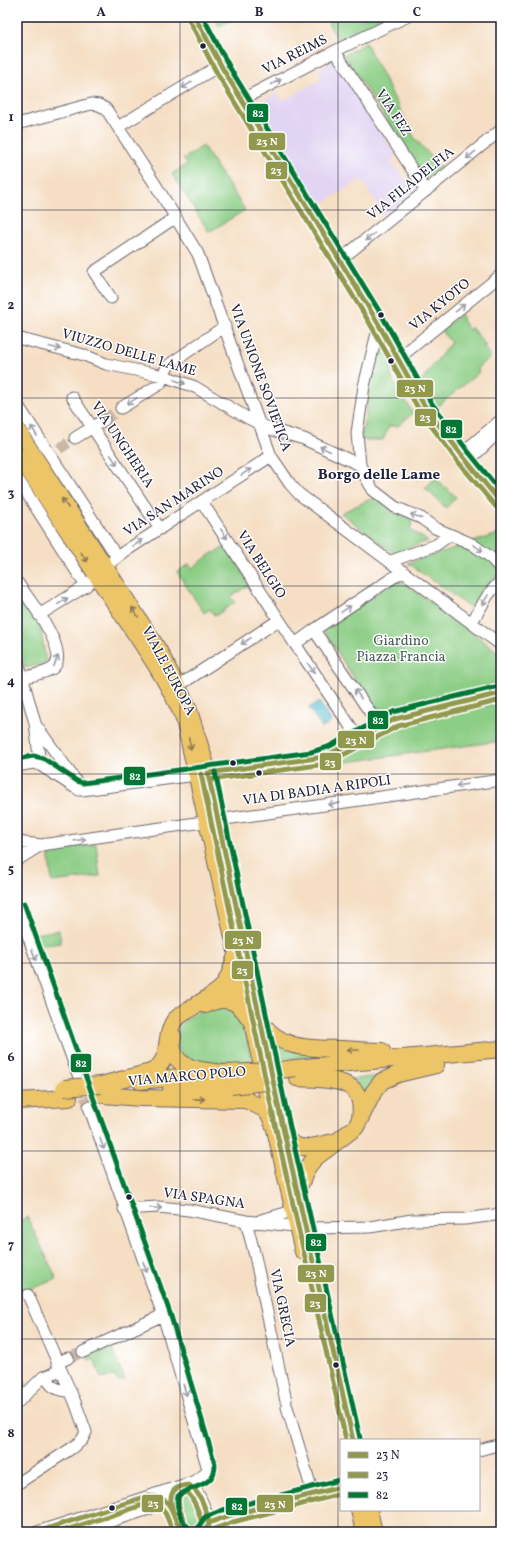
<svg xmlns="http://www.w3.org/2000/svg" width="518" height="1549" viewBox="0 0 518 1549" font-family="Vollkorn,serif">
<rect width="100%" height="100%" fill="#fff"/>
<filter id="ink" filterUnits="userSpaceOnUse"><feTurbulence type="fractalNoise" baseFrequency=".025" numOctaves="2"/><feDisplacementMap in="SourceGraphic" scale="8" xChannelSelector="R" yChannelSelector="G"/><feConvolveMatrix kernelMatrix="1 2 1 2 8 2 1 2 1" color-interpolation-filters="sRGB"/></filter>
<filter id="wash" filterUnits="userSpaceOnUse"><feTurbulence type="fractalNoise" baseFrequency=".012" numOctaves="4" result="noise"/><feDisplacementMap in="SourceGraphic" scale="16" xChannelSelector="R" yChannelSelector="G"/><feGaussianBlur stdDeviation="0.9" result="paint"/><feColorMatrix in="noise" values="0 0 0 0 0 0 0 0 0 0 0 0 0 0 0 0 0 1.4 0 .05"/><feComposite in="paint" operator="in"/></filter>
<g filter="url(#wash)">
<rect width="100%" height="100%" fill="#f5dec3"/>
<path fill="#e2d4f3" d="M334 61 396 155 390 161 410 185 414 181 420 189 384 216 361 179 317 207 254 105 278 92 282 101 322 79 318 70Z"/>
<path fill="#8dce86" stroke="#587860" d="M215 17H238L219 26Z
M334 17H344L345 19 348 17H386L338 40 328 23Z
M366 43 414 137 443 170 428 182 344 55Z
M203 146 245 210 209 232 172 174 187 164 183 159Z
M461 314 463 317 462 320 470 331 471 327 486 346H483L491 357 479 366 478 373 437 407 421 381 451 342 441 331Z
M378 338 394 367 391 375 392 379 413 413 398 426H389L383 440H361Z
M435 478 456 497 446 508 425 488Z
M375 497 413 521 410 530 428 541 393 553 341 513Z
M501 533V571L486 586 471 608 408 563Z
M226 546 250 584 232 596 231 597 235 602 217 615H214L210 609 204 613 177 572 189 564 192 568 214 552 215 553Z
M399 579 501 654V683L390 710 372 707 323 629Z
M17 587 40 622 46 663 25 668 17 641Z
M501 702V741L332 764 331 762 399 726Z
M96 844 100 876 52 882 48 850Z
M59 930 61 943 37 946 35 934Z
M213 1004 236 1008 246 1028 251 1062 195 1066 187 1064C184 1057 177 1049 176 1042 171 1022 200 1012 213 1004Z
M272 1040 328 1056 276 1059Z
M383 1076 365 1101 348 1079Z
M27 1217 57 1279 17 1294V1223Z
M110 1344 125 1380 118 1381 114 1376 101 1378 94 1359 89 1361 86 1354Z
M17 1362 27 1387 17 1398Z
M188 1493C197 1497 204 1518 202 1526 185 1538 165 1498 188 1493Z"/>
<path fill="#51bace" stroke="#3a6e84" d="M319 702 332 722 322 728 309 708Z"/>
</g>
<g filter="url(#ink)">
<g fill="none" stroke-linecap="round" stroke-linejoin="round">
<path stroke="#cbb8a8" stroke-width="11" stroke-dasharray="11 5.5" stroke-linecap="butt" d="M104 420 121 408
M59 449 75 438
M80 1081 89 1107
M68 1358 83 1352"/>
<g stroke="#6c646b" stroke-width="13">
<path id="minor" d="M195 17 224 71 375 318 424 405 461 454 501 503
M335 51 426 191
M241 100 343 47 406 17
M17 124 91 104 99 105 106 109 155 184 198 254 271 456 290 484 299 494 501 645
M118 127 220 65
M340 260 501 130
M111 298 94 272 176 217
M379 325 364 386 357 433 360 465 366 478 373 490 395 507 421 518 435 528 472 544 489 556 501 569
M17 338 84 355 106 364 164 376 195 387 246 417 270 429 304 439 360 465
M399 358 501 275
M72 397 160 529
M17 404 117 557
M121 408 160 384 166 369 170 364 225 326
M75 438 104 420
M461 454 501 420
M467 462 500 431 495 425
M17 478 86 586
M202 502 295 644
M391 561 436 545 450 535
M17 582C27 597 72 652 53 668 47 673 25 677 17 679
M39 615 86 586 110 563 124 552 271 456
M472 622 488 595 501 580
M314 630 403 571
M17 658 35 723 40 765
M178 686 279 620
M35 724 76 781 79 790
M359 739 295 644 314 630 380 727
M17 766 33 763 40 765 74 787 82 790 196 775
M17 842 41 845 501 780
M17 860 41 845
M17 905 80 1080
M124 1209 158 1207 189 1210 246 1221 312 1228 370 1227 412 1220 465 1219 495 1215 501 1212
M261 1220 293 1211
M246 1221 255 1256 286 1401
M83 1352 163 1315
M57 1363 68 1358
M61 1372 57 1371 50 1375C45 1387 61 1391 70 1391
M17 1403 43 1377 50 1375
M287 1407 313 1494
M479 1450 501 1444
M17 1484 72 1448 82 1440 86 1432 75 1402 28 1295
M186 1484C189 1485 190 1485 192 1486 199 1491 209 1517 209 1525L203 1532
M177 1487C174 1490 171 1493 170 1497 168 1506 177 1527 184 1532
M209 1523 231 1515 341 1487
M37 1532 193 1482 204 1475 208 1469 163 1315 89 1107
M77 1532 149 1509 144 1498"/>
</g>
<g stroke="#6c646b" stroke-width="16">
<path id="major" d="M17 428 159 649 189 707 207 765 221 838 270 1063
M17 454C45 497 73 541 101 584 130 629 162 670 183 719L245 995 260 1063
M199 775 324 757 335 752 395 719 501 693
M265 1090 302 1252
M276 1090 353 1440
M358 1510 363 1532
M370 1510 375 1532"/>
</g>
<g stroke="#6c646b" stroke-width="18">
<path id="highway" d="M219 990C238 987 248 993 258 1009
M206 1005C228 994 239 1002 251 1021
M261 1022C282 1051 310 1048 342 1049 355 1050 369 1051 382 1051
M173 1036C167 1070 201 1070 224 1073
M295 1068 501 1049
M297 1078C325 1080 367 1075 360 1118
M140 1081 189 1076
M101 1085 151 1072C174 1059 162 1039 174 1021 179 1015 186 1012 192 1008 200 1002 210 997 218 991 228 983 232 967 236 955
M171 1089 231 1086
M104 1095 140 1098 246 1100 264 1109 270 1116 273 1124
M17 1101 69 1098
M285 1134C294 1155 315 1146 333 1142
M298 1190 307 1168 315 1158 356 1127 374 1091 382 1081 398 1074 436 1065"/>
</g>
<use href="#minor" stroke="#fff" stroke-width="11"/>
<use href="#major" stroke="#edc569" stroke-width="14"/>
<use href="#highway" stroke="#edc569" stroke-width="16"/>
<g stroke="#6c646b" stroke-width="18" stroke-linecap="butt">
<path id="highway-bridge" d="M224 1073 273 1071 295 1068
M231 1086 275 1081
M64 1088 101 1085"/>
</g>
<use href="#highway-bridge" stroke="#edc569" stroke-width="16"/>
<g stroke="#fff" stroke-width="8">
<path id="bus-1" d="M195 17 224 71 375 318 424 405 461 454 501 503
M208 773 283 1128 353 1440
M208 773 324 757 395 719 501 693
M177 1523C170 1506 164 1486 189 1485 201 1493 207 1511 209 1525L203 1532
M209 1523 231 1515 341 1487
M37 1532 148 1496C177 1497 168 1515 184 1532"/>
</g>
<g stroke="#fff" stroke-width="8">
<path id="bus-2" d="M189 20 218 75 369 322 418 408 455 458 496 507
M201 774 276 1129 346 1440
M209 780 326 764 398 726 501 700
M184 1520C180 1512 176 1502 180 1494L187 1492C195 1500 199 1512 202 1523L198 1527
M211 1530 233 1522 341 1494
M60 1532 149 1503C168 1504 165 1519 174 1532"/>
</g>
<g stroke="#fff" stroke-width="8">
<path id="bus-3" d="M203 17 230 68 381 314 430 401 467 450 501 492
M17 759 33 756 43 758 77 781 83 783 311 752 328 747 393 712 499 686
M215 772 290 1127 360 1438
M24 903 170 1313 215 1464C216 1488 190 1485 178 1496 175 1505 181 1521 188 1527
M198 1527 205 1517 223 1510 339 1480"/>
</g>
<use href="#bus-1" stroke="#92994d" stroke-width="5"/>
<use href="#bus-2" stroke="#92994d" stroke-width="5"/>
<use href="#bus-3" stroke="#057734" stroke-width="5"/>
</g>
<defs><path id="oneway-shaft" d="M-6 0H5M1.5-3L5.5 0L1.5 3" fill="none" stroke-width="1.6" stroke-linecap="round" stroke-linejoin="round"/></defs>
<g stroke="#9c9ca7">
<use href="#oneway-shaft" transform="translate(276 82) rotate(-28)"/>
<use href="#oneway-shaft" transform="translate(187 85) rotate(149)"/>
<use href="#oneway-shaft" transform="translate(471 155) rotate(141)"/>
<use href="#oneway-shaft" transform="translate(370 237) rotate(141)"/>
<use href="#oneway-shaft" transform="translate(460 308) rotate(-39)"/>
<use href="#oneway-shaft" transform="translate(55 348) rotate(14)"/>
<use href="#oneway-shaft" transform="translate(180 382) rotate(19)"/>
<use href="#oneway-shaft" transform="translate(132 401) rotate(148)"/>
<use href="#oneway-shaft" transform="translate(34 431) rotate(-123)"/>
<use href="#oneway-shaft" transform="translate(325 449) rotate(-155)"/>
<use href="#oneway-shaft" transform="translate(114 460) rotate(56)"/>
<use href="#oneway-shaft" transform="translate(246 472) rotate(-34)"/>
<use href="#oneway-shaft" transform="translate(416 516) rotate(-159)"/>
<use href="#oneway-shaft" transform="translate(224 534) rotate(57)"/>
<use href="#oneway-shaft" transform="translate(138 543) rotate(-33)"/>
<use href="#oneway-shaft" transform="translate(478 548) rotate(35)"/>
<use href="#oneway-shaft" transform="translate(485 600) rotate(122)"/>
<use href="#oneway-shaft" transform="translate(63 601) rotate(-33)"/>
<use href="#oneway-shaft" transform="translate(346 609) rotate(-34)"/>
<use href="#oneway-shaft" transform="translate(246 641) rotate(147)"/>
<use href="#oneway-shaft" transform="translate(56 661) rotate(-68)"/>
<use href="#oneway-shaft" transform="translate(311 668) rotate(56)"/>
<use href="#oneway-shaft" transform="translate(358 694) rotate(-124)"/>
<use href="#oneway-shaft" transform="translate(462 785) rotate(172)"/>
<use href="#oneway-shaft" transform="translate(334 804) rotate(172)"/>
<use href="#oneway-shaft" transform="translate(80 840) rotate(-8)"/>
<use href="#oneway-shaft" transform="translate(34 955) rotate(69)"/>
<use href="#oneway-shaft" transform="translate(102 1144) rotate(71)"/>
<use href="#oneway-shaft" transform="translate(156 1208)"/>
<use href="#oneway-shaft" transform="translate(145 1267) rotate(70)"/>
<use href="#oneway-shaft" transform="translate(185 1390) rotate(73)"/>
</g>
<g stroke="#887452">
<use href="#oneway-shaft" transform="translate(65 503) rotate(-123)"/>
<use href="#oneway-shaft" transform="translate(84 557) rotate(57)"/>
<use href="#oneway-shaft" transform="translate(135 612) rotate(-123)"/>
<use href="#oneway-shaft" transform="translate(190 744) rotate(77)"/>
<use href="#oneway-shaft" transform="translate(353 1050) rotate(-177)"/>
<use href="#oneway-shaft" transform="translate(199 1099) rotate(-1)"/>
</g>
</g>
<path fill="none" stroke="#22223b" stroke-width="1" stroke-opacity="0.55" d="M180 17V1532M338 17V1532M17 210H501M17 398H501M17 586H501M17 774H501M17 963H501M17 1151H501M17 1339H501"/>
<g fill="#22223b" stroke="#fff" stroke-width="1.5">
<circle cx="203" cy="46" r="3.5"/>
<circle cx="381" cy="315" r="3.5"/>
<circle cx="391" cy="361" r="3.5"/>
<circle cx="233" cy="763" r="3.5"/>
<circle cx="259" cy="773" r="3.5"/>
<circle cx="129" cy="1197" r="3.5"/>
<circle cx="336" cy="1365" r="3.5"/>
<circle cx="112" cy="1508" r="3.5"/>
</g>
<g text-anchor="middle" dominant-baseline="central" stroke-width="3" stroke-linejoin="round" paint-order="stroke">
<g font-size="14" fill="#22223b" stroke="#fff">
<text transform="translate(295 55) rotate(-27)">VIA REIMS</text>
<text transform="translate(393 113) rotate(57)">VIA FEZ</text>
<text transform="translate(411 184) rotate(-39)">VIA FILADELFIA</text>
<text transform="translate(440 305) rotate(-39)">VIA KYOTO</text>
<text transform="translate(129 353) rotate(16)">VIUZZO DELLE LAME</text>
<text transform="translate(260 378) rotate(70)">VIA UNIONE SOVIETICA</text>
<text transform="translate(122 445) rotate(56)">VIA UNGHERIA</text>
<text transform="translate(174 502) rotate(-33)">VIA SAN MARINO</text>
<text transform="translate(261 565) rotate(57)">VIA BELGIO</text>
<text transform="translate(168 671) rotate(62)">VIALE EUROPA</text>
<text transform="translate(317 791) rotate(-8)">VIA DI BADIA A RIPOLI</text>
<text transform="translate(187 1077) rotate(-5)">VIA MARCO POLO</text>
<text transform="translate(204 1199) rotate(8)">VIA SPAGNA</text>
<text transform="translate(282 1308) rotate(78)">VIA GRECIA</text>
</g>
<g font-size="14" fill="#475e55" stroke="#fff">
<text x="401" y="641">Giardino<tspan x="401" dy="16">Piazza Francia</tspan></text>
</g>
<g font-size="15" font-weight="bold" fill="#22223b" stroke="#fff">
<text x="379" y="475">Borgo delle Lame</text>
</g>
</g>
<g stroke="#fff" stroke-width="1.5">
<rect x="246" y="103" width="23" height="20" rx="4" fill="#057734"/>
<rect x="248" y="132" width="38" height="19" rx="4" fill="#92994d"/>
<rect x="265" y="161" width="23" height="19" rx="4" fill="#92994d"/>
<rect x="396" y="379" width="38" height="19" rx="4" fill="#92994d"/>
<rect x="414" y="408" width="23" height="19" rx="4" fill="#92994d"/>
<rect x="440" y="419" width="23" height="20" rx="4" fill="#057734"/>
<rect x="367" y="710" width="22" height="20" rx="4" fill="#057734"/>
<rect x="337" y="730" width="38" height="19" rx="4" fill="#92994d"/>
<rect x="319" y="752" width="23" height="19" rx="4" fill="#92994d"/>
<rect x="123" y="766" width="23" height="20" rx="4" fill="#057734"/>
<rect x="224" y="930" width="38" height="20" rx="4" fill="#92994d"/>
<rect x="231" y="960" width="23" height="20" rx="4" fill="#92994d"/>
<rect x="70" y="1053" width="22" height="20" rx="4" fill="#057734"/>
<rect x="305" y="1233" width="22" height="19" rx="4" fill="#057734"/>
<rect x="297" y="1264" width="38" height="19" rx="4" fill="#92994d"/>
<rect x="304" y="1293" width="23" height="20" rx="4" fill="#92994d"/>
<rect x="141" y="1494" width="23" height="19" rx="4" fill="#92994d"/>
<rect x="256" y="1494" width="38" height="19" rx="4" fill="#92994d"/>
<rect x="225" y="1497" width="23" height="19" rx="4" fill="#057734"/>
</g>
<g font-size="11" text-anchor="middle" font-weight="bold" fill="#fff">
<text x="258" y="117">82</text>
<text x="267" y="145">23 N</text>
<text x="276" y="174">23</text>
<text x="415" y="392">23 N</text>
<text x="425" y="421">23</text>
<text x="451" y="433">82</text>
<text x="378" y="724">82</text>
<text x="356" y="744">23 N</text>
<text x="330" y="766">23</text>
<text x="135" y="780">82</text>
<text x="243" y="944">23 N</text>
<text x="242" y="974">23</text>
<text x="81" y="1067">82</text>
<text x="316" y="1246">82</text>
<text x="316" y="1277">23 N</text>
<text x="315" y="1307">23</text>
<text x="153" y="1507">23</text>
<text x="275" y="1508">23 N</text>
<text x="237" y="1510">82</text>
</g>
<rect width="518" height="1549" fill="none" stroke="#fff" stroke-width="44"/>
<rect x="340" y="1439" width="140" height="72" fill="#ffffff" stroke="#a7a7b1"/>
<rect x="348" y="1452" width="20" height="6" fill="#92994d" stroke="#a7a7b1"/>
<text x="376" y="1459" font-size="12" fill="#22223b">23 N</text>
<rect x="348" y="1472" width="20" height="6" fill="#92994d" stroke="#a7a7b1"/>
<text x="376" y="1479" font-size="12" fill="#22223b">23</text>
<rect x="348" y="1492" width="20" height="6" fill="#057734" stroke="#a7a7b1"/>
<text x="376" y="1499" font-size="12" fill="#22223b">82</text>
<rect x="22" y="22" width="474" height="1505" fill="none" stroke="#22223b" stroke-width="1.5"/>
<g font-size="13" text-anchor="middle" font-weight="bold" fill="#22223b">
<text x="101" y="16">A</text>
<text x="259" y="16">B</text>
<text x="417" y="16">C</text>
<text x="11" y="121">1</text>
<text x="11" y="309">2</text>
<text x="11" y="497">3</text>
<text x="11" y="685">4</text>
<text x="11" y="873">5</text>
<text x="11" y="1061">6</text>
<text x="11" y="1249">7</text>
<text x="11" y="1437">8</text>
</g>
</svg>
